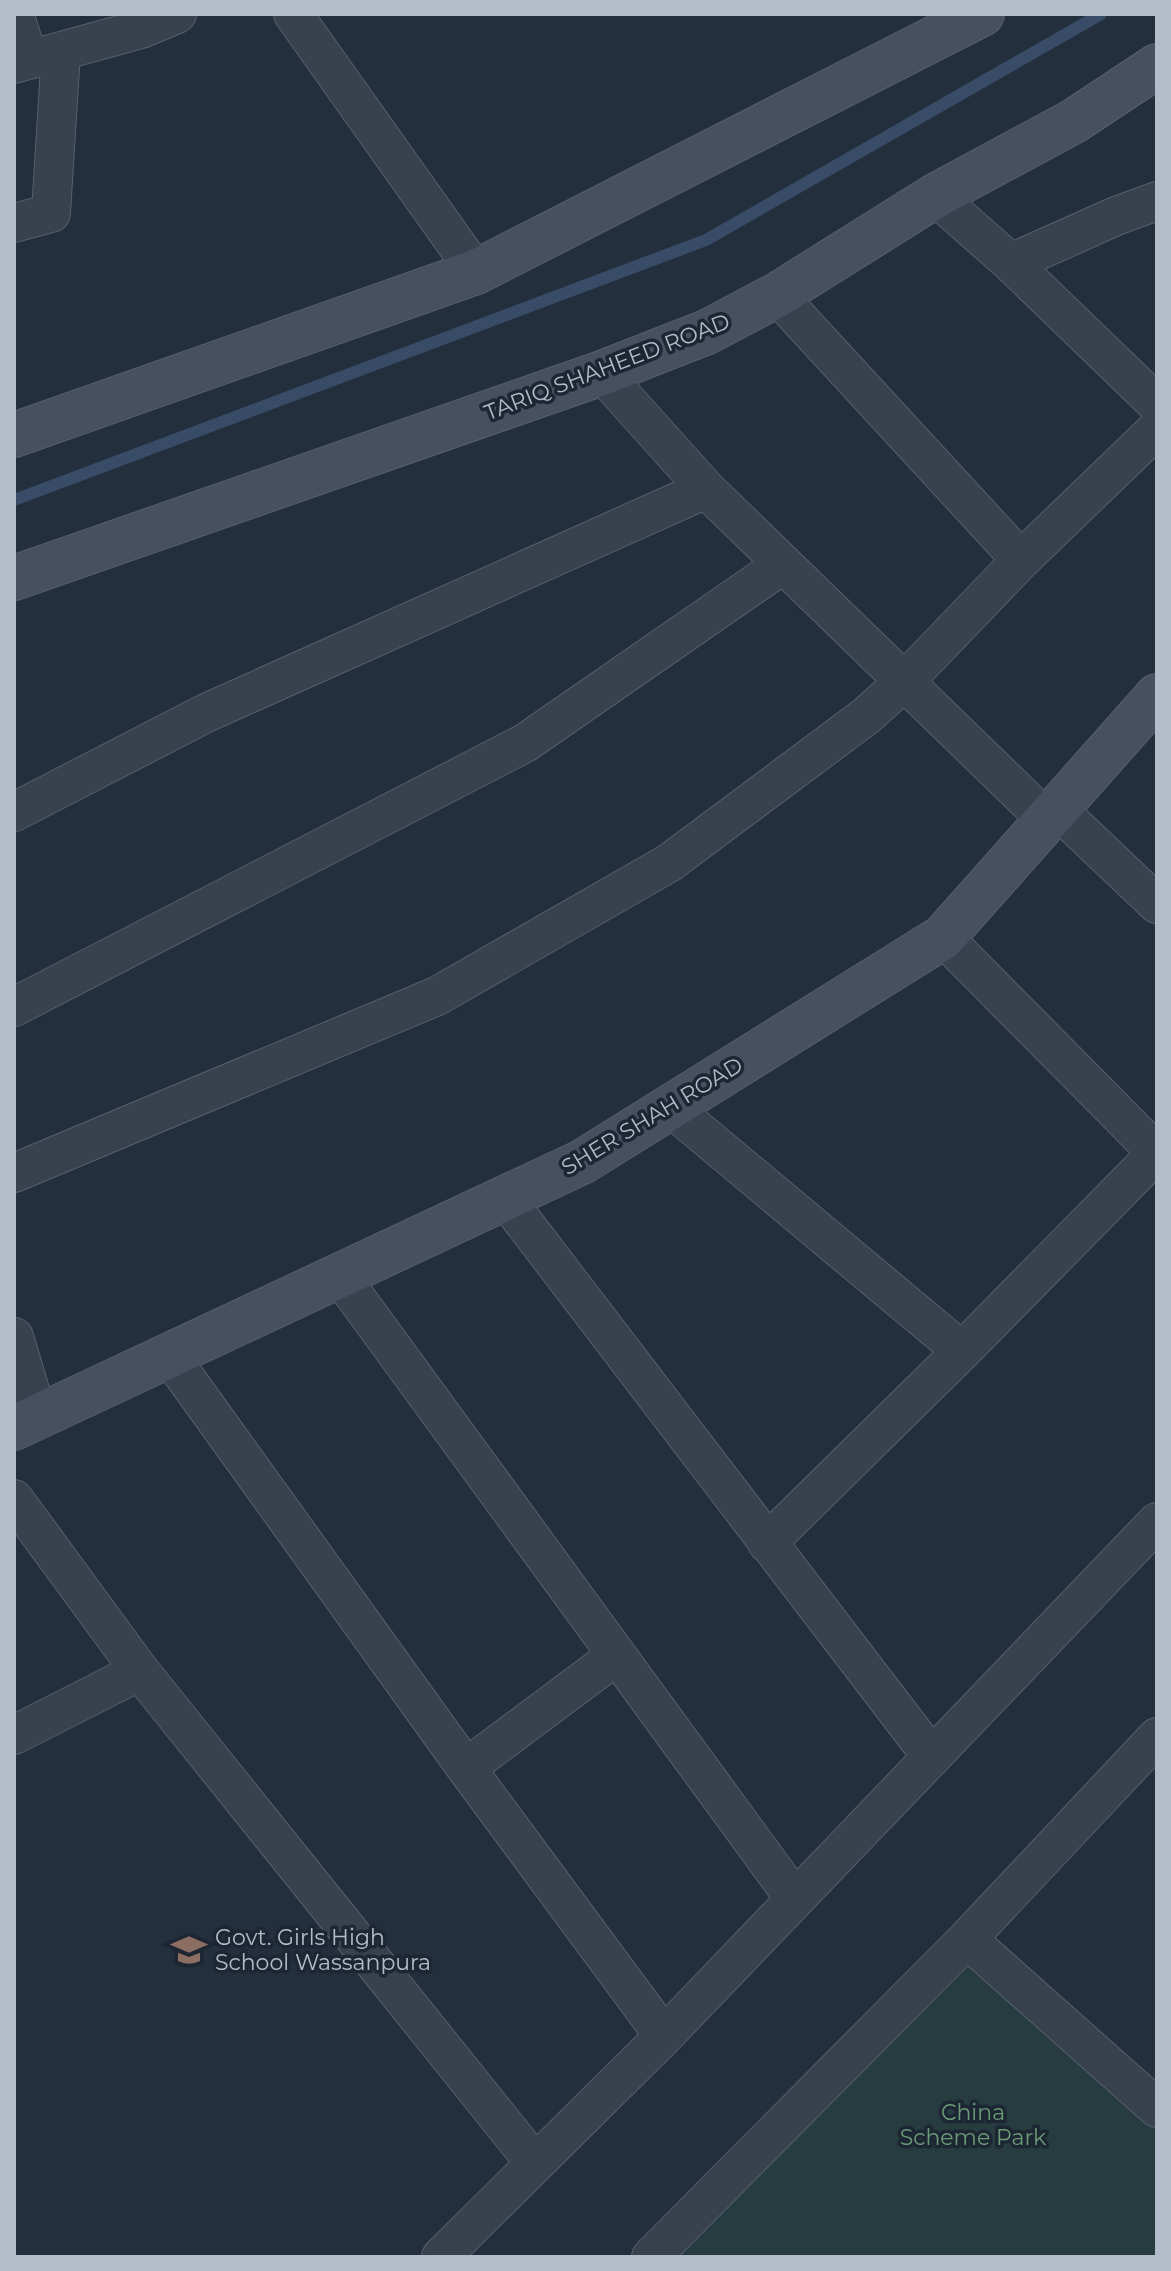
<svg xmlns="http://www.w3.org/2000/svg" width="1171" height="2271" viewBox="0 0 1171 2271" font-family="Montserrat,sans-serif">
<rect width="100%" height="100%" fill="#242f3e"/>
<path fill="#263c3f" d="M967 1939 1157 2109V2257H659Z"/>
<g fill="none" stroke-linecap="round" stroke-linejoin="round">
<path stroke="#394c67" stroke-width="12" d="M14 500 706 240 1101 14"/>
<g stroke="#565f6c" stroke-width="40">
<path id="minor" d="M14 14 29 60
M293 14 476 272
M14 64 141 29 177 14
M935 196 1011 263 1116 216 1157 201
M14 223 51 213 61 51
M1011 263 1157 404
M777 295 1021 560
M602 373 706 489 1047 820
M1057 809 1157 904
M14 812 206 713 706 489
M943 937 1157 1153
M14 1007 525 743 782 565
M670 1107 962 1351
M14 1173 437 996 669 863 866 716 904 682 1021 560 1157 429
M505 1198 932 1757
M340 1276 795 1899
M14 1337 38 1417
M169 1355 466 1768 664 2036
M14 1499 140 1671
M767 1543 962 1351 1157 1153
M14 1735 140 1671 535 2163
M466 1768 616 1656
M967 1939 1157 2108
M441 2257 664 2036 1157 1522
M651 2257 967 1939 1157 1737"/>
</g>
<g stroke="#565f6c" stroke-width="46">
<path id="secondary" d="M14 435 476 272 982 14
M14 578 602 373 707 332 777 295 935 196 1074 121 1157 66
M14 1428 582 1162 943 937 1157 696"/>
</g>
<use href="#minor" stroke="#38414e" stroke-width="38"/>
<use href="#secondary" stroke="#465061" stroke-width="44"/>
</g>
<defs>
<g id="school-bare" transform="scale(2.76)"><path d="M0-5L7-2L0 1L-7-2ZM-4 1L0 2.5L4 1V4Q0 6-4 4Z" fill="#8d6e63" stroke="#1d2633" stroke-width="2.5" paint-order="stroke"/></g>
</defs>
<g fill-rule="evenodd">
<use href="#school-bare" x="189" y="1950"/>
</g>
<g text-anchor="middle" dominant-baseline="central" stroke-width="7" stroke-linejoin="round" paint-order="stroke">
<g font-size="22" fill="#b4bcc9" stroke="#1d2633">
<text transform="translate(607 367) rotate(-21)">TARIQ SHAHEED ROAD</text>
<text transform="translate(652 1116) rotate(-31)">SHER SHAH ROAD</text>
</g>
<g font-size="22" fill="#b4bcc9" stroke="#1d2633" text-anchor="start">
<text x="215" y="1937">Govt. Girls High<tspan x="215" dy="25">School Wassanpura</tspan></text>
</g>
<g font-size="22" fill="#6b9a76" stroke="#1d2633">
<text x="973" y="2112">China<tspan x="973" dy="25">Scheme Park</tspan></text>
</g>
</g>
<rect width="1171" height="2271" fill="none" stroke="#b4bcc9" stroke-width="32"/>
</svg>
